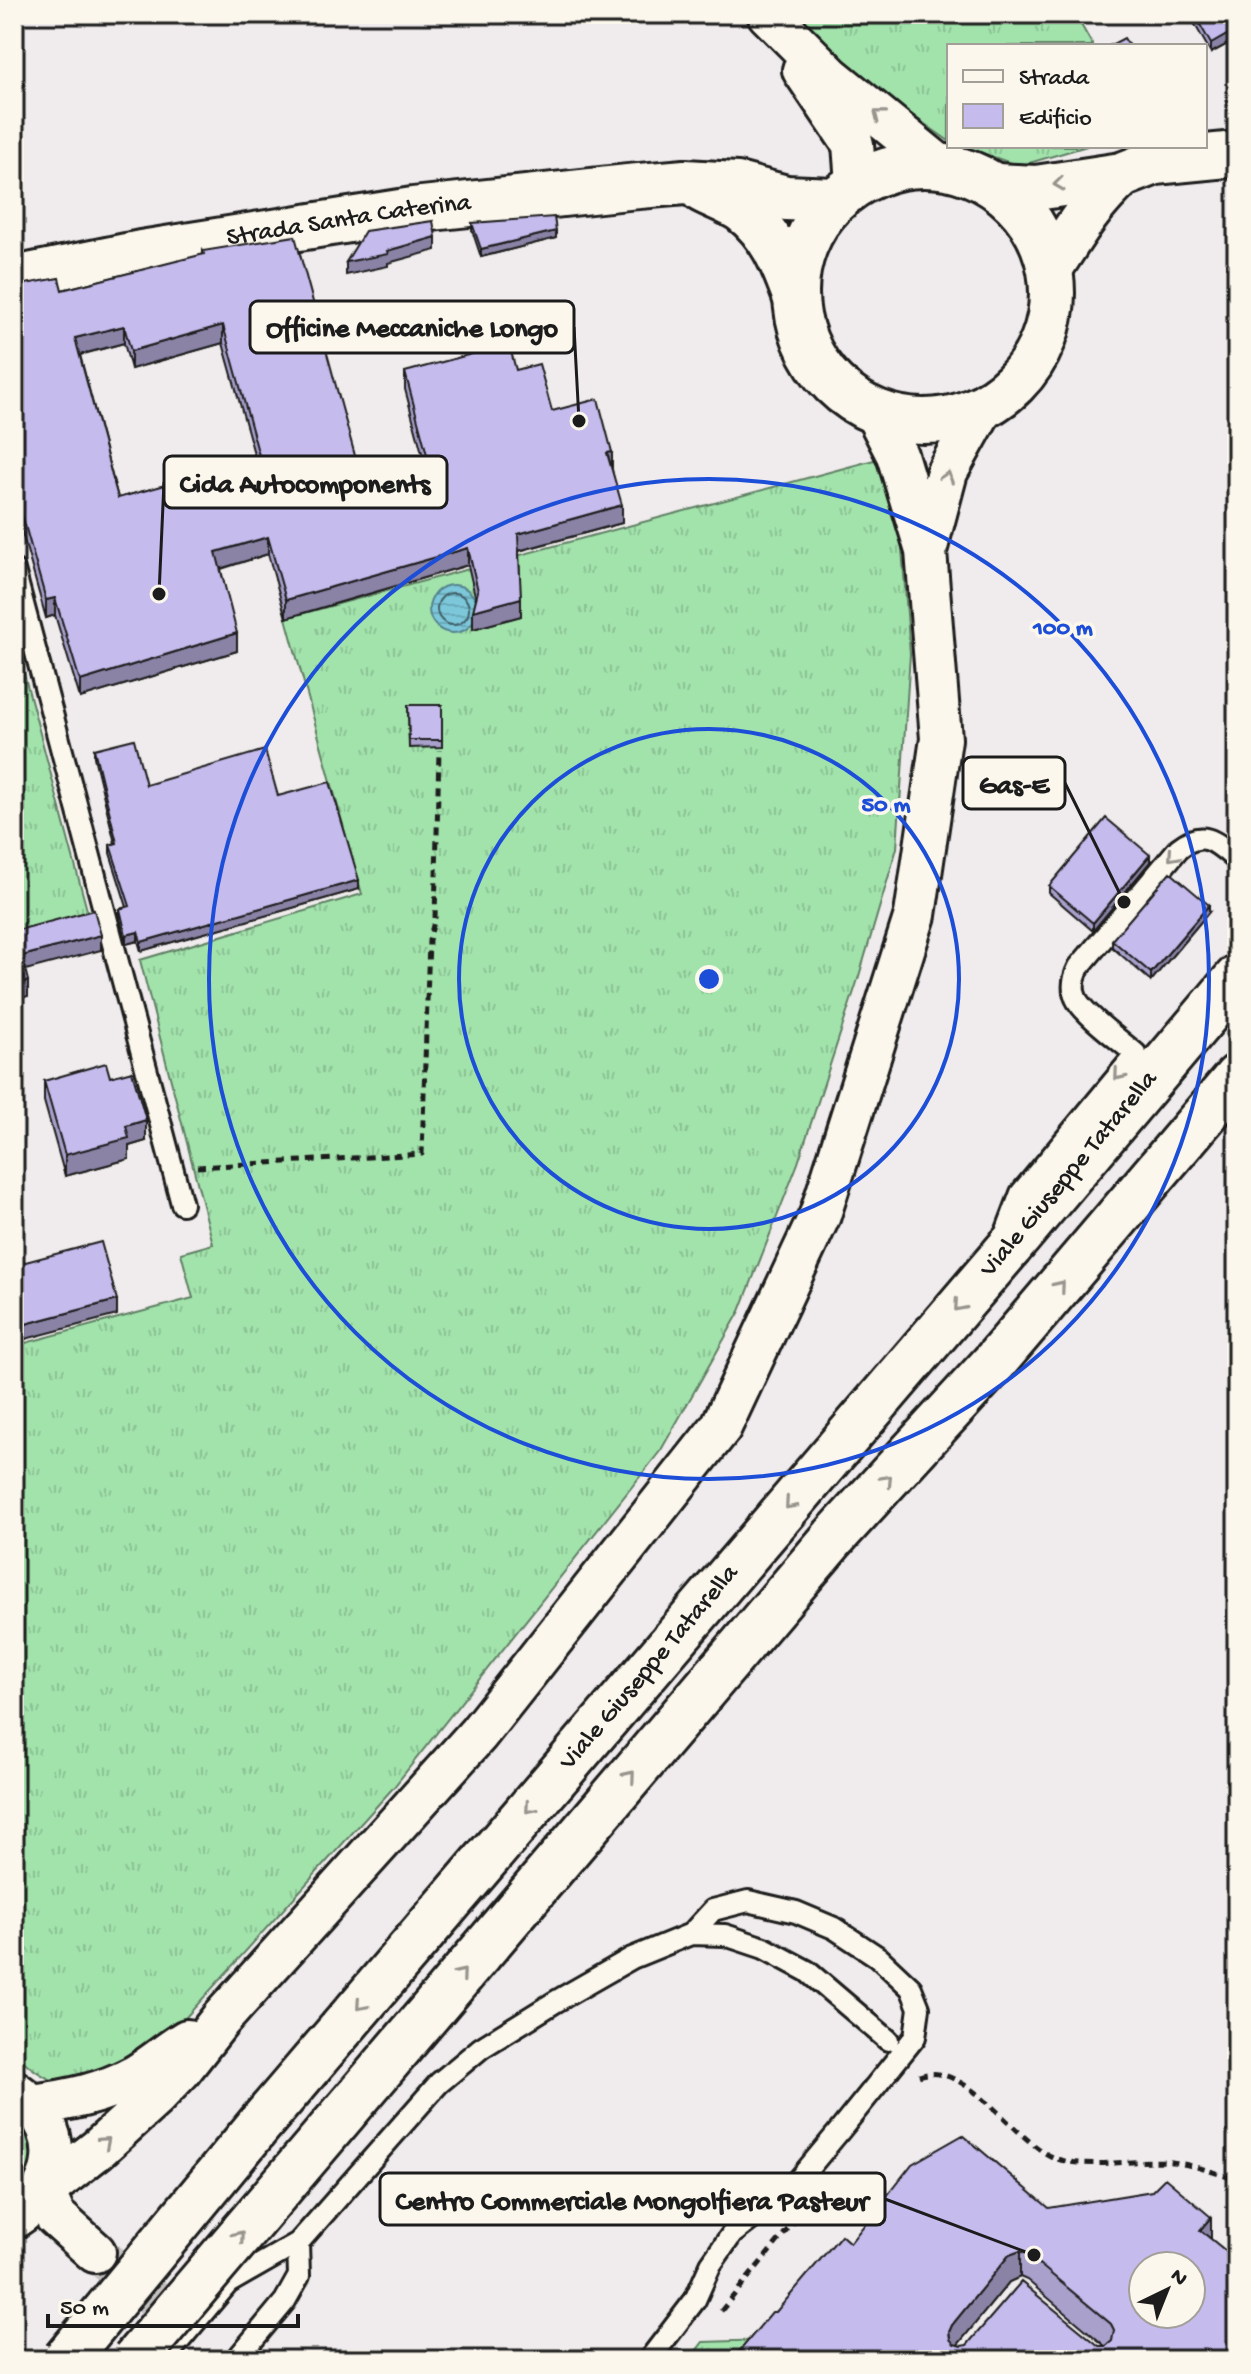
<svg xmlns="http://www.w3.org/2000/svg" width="1251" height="2374" viewBox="0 0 1251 2374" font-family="'Gochi Hand',sans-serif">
<defs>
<pattern id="grass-tufts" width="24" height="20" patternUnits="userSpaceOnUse" patternTransform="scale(2)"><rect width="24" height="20" fill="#a2e3ac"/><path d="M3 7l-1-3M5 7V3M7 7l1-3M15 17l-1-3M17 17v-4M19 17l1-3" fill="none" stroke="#8bc293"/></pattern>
<pattern id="water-rules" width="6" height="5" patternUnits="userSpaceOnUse" patternTransform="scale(2)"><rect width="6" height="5" fill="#7bc7da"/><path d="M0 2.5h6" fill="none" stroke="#6aaaba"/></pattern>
</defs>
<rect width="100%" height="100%" fill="#f0ebec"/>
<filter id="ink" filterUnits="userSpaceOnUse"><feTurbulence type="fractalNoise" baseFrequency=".0125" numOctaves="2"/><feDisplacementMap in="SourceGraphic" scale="16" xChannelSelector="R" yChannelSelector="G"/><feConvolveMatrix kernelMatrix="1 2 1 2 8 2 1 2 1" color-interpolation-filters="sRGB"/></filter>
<g filter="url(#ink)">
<path fill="url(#grass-tufts)" stroke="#5f8064" stroke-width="2" d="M787 14H1075L1093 46H949V141L872 87Z
M963 146H1087L1019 166Z
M878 459 897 482 910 654 897 848 859 976 798 1163 740 1311 661 1450 393 1788 168 2037 141 2059 64 2086C44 2077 27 2068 14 2050V1346L193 1298 181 1253 213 1244 140 960 362 894 286 618Z
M14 636 91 925 14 946Z
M14 2115C38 2137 38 2170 14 2192Z
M767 2340 750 2360H689L703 2342Z"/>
<path fill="url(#water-rules)" stroke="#55838e" stroke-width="2" d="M429 609a24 24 0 1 1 48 0a24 24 0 1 1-48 0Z"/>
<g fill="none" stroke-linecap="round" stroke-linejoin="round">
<path stroke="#426068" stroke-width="2" d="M437 609a16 16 0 1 1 32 0a16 16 0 1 1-32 0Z"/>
<path stroke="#c6c2c2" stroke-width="40" stroke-dasharray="40 20" stroke-linecap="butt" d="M95 2252 190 2328"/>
<g stroke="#1c1c1c" stroke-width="26">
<path id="lane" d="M14 570 182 1204
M1007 1230 1021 1193 1136 1054C1122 1042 1082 1013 1076 998 1071 987 1074 977 1079 967L1179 848C1204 828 1217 843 1237 860
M163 2360 228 2283 298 2243 439 2083 481 2048 555 2002 632 1958 691 1934 725 1935 764 1948 807 1971 888 2040
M236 2360 285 2301 299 2276 298 2243
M649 2360 695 2300 711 2264 732 2234 791 2189 841 2129 915 2037 919 2008 911 1988 878 1957 834 1928 796 1912 748 1901 713 1910 691 1934"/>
</g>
<g stroke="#1c1c1c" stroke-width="46">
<path id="street" d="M768 14 830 76 939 165
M803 70 853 144 856 183
M926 551 947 472 982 409
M32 2105C70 2100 101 2094 135 2076 153 2065 169 2051 187 2040
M14 2218C54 2193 66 2144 34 2107 28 2101 21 2096 14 2091
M95 2252 55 2216 44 2191 98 2149 154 2098 181 2070 221 2019 478 1734 721 1427 820 1215 915 915 941 739 926 551 897 455 875 412"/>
</g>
<g stroke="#1c1c1c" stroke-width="50">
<g id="secondary">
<circle cx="924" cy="293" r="128"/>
<path d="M995 186 1036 188 1122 175 1155 162 1237 154"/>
<path d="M702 190C715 197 730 202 742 210 771 232 783 263 795 296"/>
<path d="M1051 267C1073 233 1091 203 1122 175"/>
<path id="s1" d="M14 279 141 253 413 210 628 187 685 182 737 185 786 198 834 200"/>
<path d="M1010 1247 1237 978"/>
<path d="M834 1537 992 1365 1237 1077"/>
</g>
</g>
<path stroke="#1c1c1c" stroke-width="5" stroke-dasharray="8 6" stroke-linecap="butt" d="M197 1167 422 1154 429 940 435 918 439 750
M919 2076C965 2058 1015 2142 1055 2158 1084 2170 1139 2158 1172 2162 1194 2165 1216 2173 1237 2180
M721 2311 793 2223"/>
<use href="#lane" stroke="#fbf7ec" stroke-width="20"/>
<use href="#street" stroke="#fbf7ec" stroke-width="40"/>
<use href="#secondary" stroke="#fbf7ec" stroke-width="44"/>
<g stroke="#1c1c1c" stroke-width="50" stroke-linecap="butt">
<g id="secondary-bridge">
<path id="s2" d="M65 2360 259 2125 1010 1247"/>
<path d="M134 2360 834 1537"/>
</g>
</g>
<use href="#secondary-bridge" stroke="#fbf7ec" stroke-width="44"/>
</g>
<path fill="#a9a1cc" stroke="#1c1c1c" stroke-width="2" fill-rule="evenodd" d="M1189 14H1237V39L1211 53Z
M472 223 556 238 481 257 472 230Z
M203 251 366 496 429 479 405 389V372L516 370 552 411 612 469 622 523 519 551 521 616 473 629 476 600 468 565 286 618 268 554 221 569 237 651 80 698 55 615 46 618 14 504V286L62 290 203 255ZM124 343 131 369 223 343 256 461 118 498 80 355Z
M408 705H442V747L409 748Z
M94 749 146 785 278 796 359 889 141 951 138 941 126 944 120 918V909L127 907 110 853V845L115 843 94 757Z
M1150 862 1093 931 1049 893V886Z
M1209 912 1151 981 1112 947V940Z
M110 1077 146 1141 129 1146V1159L65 1176 44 1101V1081Z
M1049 2208 1211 2239 1237 2360H732L776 2312 850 2243ZM1020 2277 1027 2280 1105 2346H961L957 2345 1009 2282Z"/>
<path fill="#8a83a6" stroke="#1c1c1c" stroke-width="2" d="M1237 29V39L1211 53V44Z
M556 231V238L481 257V249Z
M436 237V250L388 263V266L346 275V262Z
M223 325V343L131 369V351Z
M124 326V343L75 356V338Z
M612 452V469L607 453Z
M622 505V523L518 551V534Z
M268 537V554L216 570V552Z
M468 548V565L286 618V600Z
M55 598V615L46 618V600Z
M521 598V616L473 629V611Z
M237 633V651L80 698V681Z
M1150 855V862L1093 931V923Z
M359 880V889L141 951V942Z
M1209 905V912L1151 981V973Z
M138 932V941L126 944V935Z
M101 935V950L22 971V956Z
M28 981V996L14 1000V985Z
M146 1120V1141L129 1146V1159L65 1176V1155L126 1126Z
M117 1300V1315L14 1342V1327Z
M1211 2217V2243L1200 2230Z
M1020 2251V2277L1009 2282 952 2352 949 2332 952 2325 1009 2255Z"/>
<path fill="#c5bbed" stroke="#1c1c1c" stroke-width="2" fill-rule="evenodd" d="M1194 14H1237V29L1211 44Z
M1124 38 1129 46H1109Z
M554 217 556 231 481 249 472 223Z
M433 221 436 237 387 251 388 254 346 262 365 231Z
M295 236 366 496 433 477 405 372 509 344 516 370 539 364 552 411 598 399 612 452 607 453 622 505 518 534 521 598 473 611 478 591 468 548 286 600 268 537 216 552 237 633 80 681 55 598 46 600 14 486V286L59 278 62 290 204 254 203 251ZM223 325 260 459 118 498 75 338 124 326 131 351Z
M408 705H442V740H409Z
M134 739 146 785 265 750 278 796 330 782 359 880 141 942 138 932 126 935 120 909 130 906 110 845 117 843 94 749Z
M1106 818 1150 855 1093 923 1049 886Z
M1170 872 1209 905 1151 973 1112 940Z
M94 910 101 935 22 956 28 981 14 985V931Z
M106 1063 110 1077 132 1071 146 1120 126 1126 129 1138 65 1155 44 1081Z
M101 1242 117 1300 14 1327V1265Z
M963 2135 1049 2208 1152 2191 1165 2178 1211 2217 1200 2230 1237 2260V2360H732L772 2312H776L841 2235 850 2243 912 2164ZM1020 2251 1027 2254 1111 2324 1114 2330 1112 2341 1106 2346H1099L1021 2282 967 2345 961 2346 954 2344 950 2339 949 2332 952 2325 1009 2255ZM1143 2266H1191V2314H1143Z"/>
<defs><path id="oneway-chevron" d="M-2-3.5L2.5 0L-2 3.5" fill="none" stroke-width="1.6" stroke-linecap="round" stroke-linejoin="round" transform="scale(2)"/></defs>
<g stroke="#97948e">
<use href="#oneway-chevron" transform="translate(879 115) rotate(-142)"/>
<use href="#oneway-chevron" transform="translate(1059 184) rotate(172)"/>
<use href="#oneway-chevron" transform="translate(947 477) rotate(-71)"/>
<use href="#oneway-chevron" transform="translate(1173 856) rotate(132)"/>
<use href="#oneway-chevron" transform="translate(1119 1075) rotate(130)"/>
<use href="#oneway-chevron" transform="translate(1060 1286) rotate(-50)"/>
<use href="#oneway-chevron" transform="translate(959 1306) rotate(131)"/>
<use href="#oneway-chevron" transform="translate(887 1480) rotate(-47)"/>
<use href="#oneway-chevron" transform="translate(790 1504) rotate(131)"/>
<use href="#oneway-chevron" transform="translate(630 1776) rotate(-50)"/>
<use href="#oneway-chevron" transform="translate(530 1808) rotate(131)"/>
<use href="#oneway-chevron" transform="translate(461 1974) rotate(-50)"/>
<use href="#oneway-chevron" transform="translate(361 2005) rotate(131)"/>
<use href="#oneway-chevron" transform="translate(105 2142) rotate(-41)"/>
<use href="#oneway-chevron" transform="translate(239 2236) rotate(-50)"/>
</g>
</g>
<g fill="none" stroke="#1d4ed8" stroke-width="4">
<circle cx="709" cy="979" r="250"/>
<circle cx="709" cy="979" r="500"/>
</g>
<g text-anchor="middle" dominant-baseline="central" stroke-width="7" stroke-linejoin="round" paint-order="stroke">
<g font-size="26" fill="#1c1c1c" stroke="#fbf7ec">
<text stroke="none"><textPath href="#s1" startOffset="340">Strada Santa Caterina</textPath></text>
<text transform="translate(1070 1175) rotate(-50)">Viale Giuseppe Tatarella</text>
<text stroke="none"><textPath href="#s2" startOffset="906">Viale Giuseppe Tatarella</textPath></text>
</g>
</g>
<circle cx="709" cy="979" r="12" fill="#1d4ed8" stroke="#fbf7ec" stroke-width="4"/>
<g font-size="24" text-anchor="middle" font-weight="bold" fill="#1d4ed8" stroke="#fbf7ec" stroke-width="7" stroke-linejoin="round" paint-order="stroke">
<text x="1063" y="634">100 m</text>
<text x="886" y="811">50 m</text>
</g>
<path fill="none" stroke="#1c1c1c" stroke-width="3" d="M579 421L574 327M159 594L164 482M1124 902L1065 783M1034 2255L885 2199"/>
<g fill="#1c1c1c" stroke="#fbf7ec" stroke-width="3">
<circle cx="579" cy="421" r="8"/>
<circle cx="159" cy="594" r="8"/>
<circle cx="1124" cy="902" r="8"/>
<circle cx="1034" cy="2255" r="8"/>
</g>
<g fill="#fbf7ec" stroke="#1c1c1c" stroke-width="3">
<rect x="250" y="301" width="324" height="52" rx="8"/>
<rect x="164" y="456" width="283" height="52" rx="8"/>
<rect x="963" y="757" width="102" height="52" rx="8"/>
<rect x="380" y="2173" width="505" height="52" rx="8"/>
</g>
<g font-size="28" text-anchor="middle" font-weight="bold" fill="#1c1c1c">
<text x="412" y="336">Officine Meccaniche Longo</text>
<text x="305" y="492">Cida Autocomponents</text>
<text x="1014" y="793">Gas-E</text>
<text x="632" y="2209">Centro Commerciale Mongolfiera Pasteur</text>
</g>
<rect width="1251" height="2374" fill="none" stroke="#fbf7ec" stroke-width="48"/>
<rect x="24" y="24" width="1203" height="2326" fill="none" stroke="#1c1c1c" stroke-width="3" filter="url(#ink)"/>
<rect x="947" y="44" width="260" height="104" fill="#fbf7ec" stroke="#a29f99" stroke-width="2"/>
<rect x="963" y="70" width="40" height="12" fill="#fbf7ec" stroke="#a29f99" stroke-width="2"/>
<text x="1019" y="84" font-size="24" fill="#1c1c1c">Strada</text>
<rect x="963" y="104" width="40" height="24" fill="#c5bbed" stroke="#a29f99" stroke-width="2"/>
<text x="1019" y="124" font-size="24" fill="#1c1c1c">Edificio</text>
<g transform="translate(1167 2290) rotate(43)"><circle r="38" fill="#fbf7ec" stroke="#a29f99" stroke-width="2"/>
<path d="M0-6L14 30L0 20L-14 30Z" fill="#1c1c1c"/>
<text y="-12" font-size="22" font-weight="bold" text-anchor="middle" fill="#1c1c1c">N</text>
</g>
<path d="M48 2314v12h250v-12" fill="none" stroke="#1c1c1c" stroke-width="4"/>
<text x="60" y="2314" font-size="24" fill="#1c1c1c" stroke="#fbf7ec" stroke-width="6" paint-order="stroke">50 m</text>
</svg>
